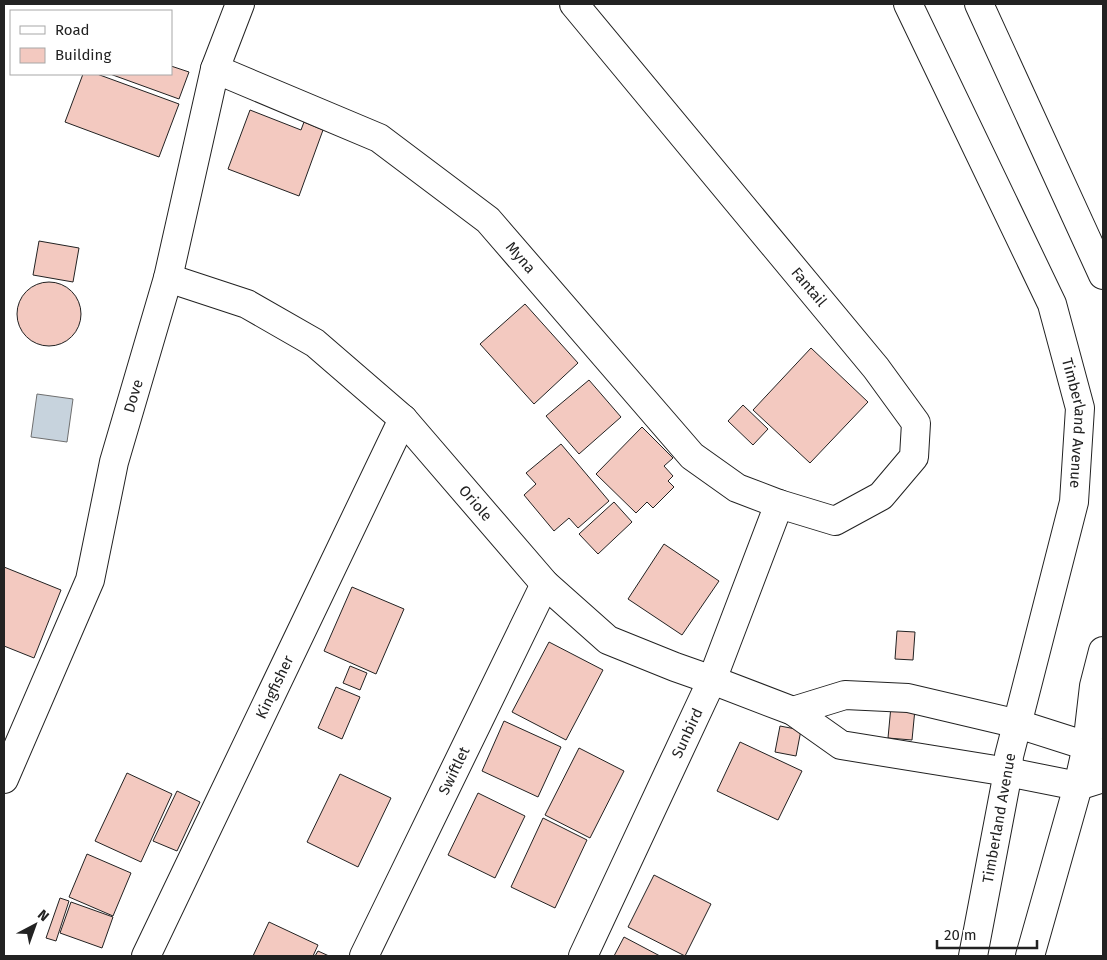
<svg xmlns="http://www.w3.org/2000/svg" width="1107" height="960" viewBox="0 0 1107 960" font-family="'Fira Sans',sans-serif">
<rect width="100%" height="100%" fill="#fff"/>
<path fill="#c7d3dd" stroke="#6f6f6f" d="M37 394 73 399 67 442 31 437Z"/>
<path fill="#f3c9c0" stroke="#222" d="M171 66 189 72 179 99 110 74H171Z
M83 74H97L179 104 159 157 65 122Z
M250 110 301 130 304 122 323 130 299 196 228 169Z
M39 241 79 248 73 282 33 275Z
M17 314a32 32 0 1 1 64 0a32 32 0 1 1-64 0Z
M525 304 578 363 534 404 480 344Z
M811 348 868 402 810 463 753 410Z
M589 380 621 417 579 454 546 416Z
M743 405 768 429 753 445 728 421Z
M642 427 673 458 664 466 673 476 668 481 674 487 653 508 647 502 636 513 596 474Z
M561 444 609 501 578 528 569 518 554 531 524 495 536 484 526 473Z
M614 502 632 522 598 554 579 534Z
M664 544 719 581 682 635 628 599Z
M4 567 61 590 34 658 4 646Z
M352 587 404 609 376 674 324 651Z
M897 631 915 632 913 660 895 659Z
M549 642 603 670 566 740 512 712Z
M350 666 367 673 360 690 343 683Z
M336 687 360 697 342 739 318 728Z
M891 706 915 709 912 740 888 738Z
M504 721 561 747 538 797 482 771Z
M780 726 801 730 796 756 775 752Z
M740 742 802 771 778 820 717 791Z
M579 748 624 771 590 838 545 815Z
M127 773 172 794 141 862 95 841Z
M340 774 391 798 358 867 307 842Z
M177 791 200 802 177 851 153 841Z
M478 793 525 816 495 878 448 855Z
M543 818 587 840 555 908 511 887Z
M87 854 131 873 113 916 69 897Z
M654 875 711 904 685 956 628 927Z
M60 898 69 901 56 941 46 938Z
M71 902 113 917 102 948 60 933Z
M269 922 318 945 313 956H253Z
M624 937 660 956H614Z
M318 951 329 956H315Z"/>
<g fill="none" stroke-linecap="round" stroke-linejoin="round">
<g stroke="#222" stroke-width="30">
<g id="minor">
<path id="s1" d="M215 69 379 138 488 220 692 456 737 488 779 504 835 521 881 496 914 457 916 423 876 368 574 4"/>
<path id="s2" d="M168 278 247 304 315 343 403 419 545 584 608 640 675 667 712 680 793 711 841 745 1008 772 1078 786 1103 778"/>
<path d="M793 711 845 695 908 698 1018 724 1087 746 1103 757"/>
<path id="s3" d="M4 779 90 580 114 462 168 278 215 69 240 4"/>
<path id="s4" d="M146 956 403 419"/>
<path id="s5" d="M364 956 545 584"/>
<path id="s6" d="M583 956 712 680 779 504"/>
</g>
</g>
<g stroke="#222" stroke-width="30">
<g id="tertiary">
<path id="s7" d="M908 4 1052 304 1080 408 1074 502 1009 756 1008 772 973 956"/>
<path d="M979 4 1103 275"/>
<path d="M1030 956 1078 786 1087 746 1094 686 1103 651"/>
</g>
</g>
<use href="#minor" stroke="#fff" stroke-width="28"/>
<use href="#tertiary" stroke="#fff" stroke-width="28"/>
</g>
<g text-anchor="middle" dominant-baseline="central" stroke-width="4" stroke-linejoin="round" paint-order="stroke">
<g font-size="15" fill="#222" stroke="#fff">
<text stroke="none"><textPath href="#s1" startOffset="364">Myna</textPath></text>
<text transform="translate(809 287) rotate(50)">Fantail</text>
<text stroke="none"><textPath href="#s3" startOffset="406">Dove</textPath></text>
<text stroke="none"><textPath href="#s7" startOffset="455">Timberland Avenue</textPath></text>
<text stroke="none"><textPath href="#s2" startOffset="389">Oriole</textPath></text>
<text stroke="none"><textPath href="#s4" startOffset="298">Kingfisher</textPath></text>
<text stroke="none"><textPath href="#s6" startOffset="246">Sunbird</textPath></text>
<text stroke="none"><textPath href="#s5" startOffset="206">Swiftlet</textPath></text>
<text transform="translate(999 818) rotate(-80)">Timberland Avenue</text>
</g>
</g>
<rect width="1107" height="960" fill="none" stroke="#222222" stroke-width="10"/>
<rect x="10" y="10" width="162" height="65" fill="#ffffff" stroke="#a7a7a7"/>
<rect x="20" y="26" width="25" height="8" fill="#ffffff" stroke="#a7a7a7"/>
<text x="55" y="35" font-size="15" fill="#222222">Road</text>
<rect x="20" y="48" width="25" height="15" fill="#f3c9c0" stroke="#a7a7a7"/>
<text x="55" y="60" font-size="15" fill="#222222">Building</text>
<g transform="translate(35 925) rotate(41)" stroke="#ffffff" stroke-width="4" paint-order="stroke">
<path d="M0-4L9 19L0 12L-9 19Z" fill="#222222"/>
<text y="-8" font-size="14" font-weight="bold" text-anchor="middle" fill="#222222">N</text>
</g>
<path d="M937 940v8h100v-8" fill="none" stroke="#222222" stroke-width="2.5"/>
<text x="944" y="940" font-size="15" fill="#222222" stroke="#ffffff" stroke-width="4" paint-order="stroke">20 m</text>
</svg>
